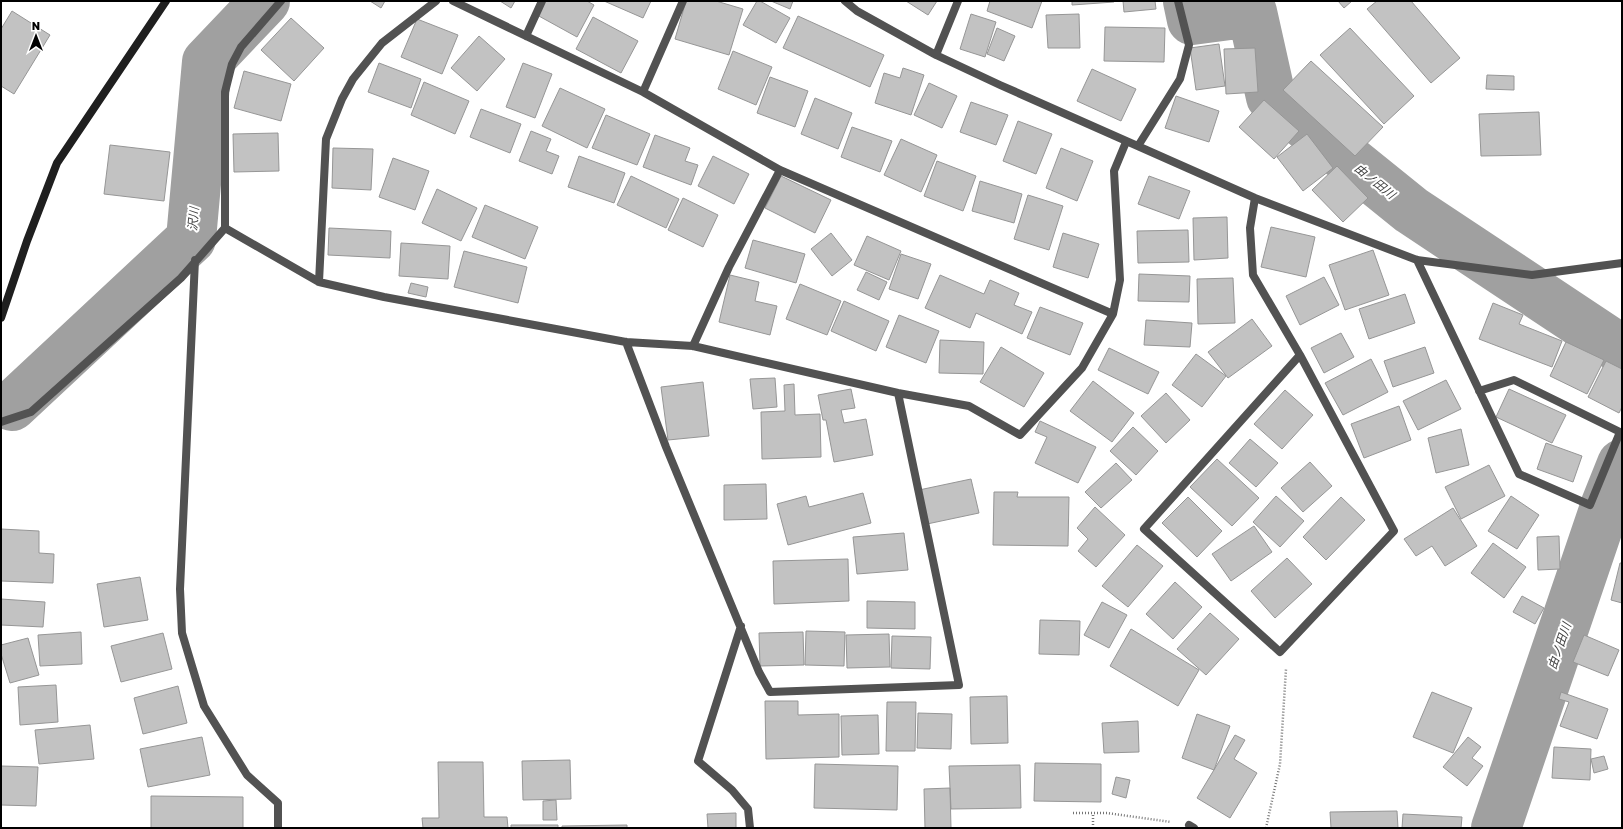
<svg xmlns="http://www.w3.org/2000/svg" width="1623" height="829" viewBox="0 0 1623 829" font-family="'Golos Text','Noto Sans JP',sans-serif">
<rect width="100%" height="100%" fill="#fff"/>
<g fill="none" stroke-linecap="round" stroke-linejoin="round">
<path stroke="#a0a0a0" stroke-width="50" d="M1188 1 1192 20 1252 12 1271 97 1411 210 1622 350
M12 406 191 239 207 62 265 1
M1496 828 1606 504 1622 464"/>
</g>
<path fill="#c2c2c2" stroke="#969696" d="M370 1H385L381 8Z
M500 1H515L511 8Z
M545 1H587L594 5 577 37 537 15Z
M604 1H651L643 18Z
M686 1H716L743 9 729 55 675 39Z
M757 1H760L790 18 776 43 743 25Z
M771 1H793L790 9Z
M906 1H937L928 15Z
M990 1H1042L1032 28 987 11Z
M1072 1H1114V2L1072 5Z
M1123 1H1155L1156 9 1124 12Z
M1338 1H1352L1344 8Z
M1377 1H1411L1460 58 1431 83 1367 9Z
M12 11 50 35 14 94 1 86V29Z
M971 14 996 22 985 57 960 49Z
M1079 14 1080 48H1048L1046 15Z
M798 16 884 55 870 87 783 48Z
M593 17 638 41 621 73 576 49Z
M291 18 324 48 294 81 261 50Z
M417 19 458 35 442 74 401 57Z
M1105 27 1165 28 1164 62 1104 61Z
M997 28 1015 36 1004 61 987 54Z
M1350 28 1414 96 1384 124 1320 55Z
M479 36 505 59 477 91 451 68Z
M1219 44 1225 86 1196 90 1190 48Z
M1255 48 1258 92 1226 94 1224 49Z
M733 51 772 67 756 105 718 89Z
M1311 61 1383 127 1355 156 1283 90Z
M379 63 421 79 411 108 368 92Z
M523 63 552 74 535 118 506 107Z
M903 68 924 75 911 115 875 103 884 73 900 78Z
M1092 69 1136 89 1121 121 1077 101Z
M244 71 291 84 281 121 234 108Z
M1487 75 1514 76V90L1486 89Z
M770 77 808 91 795 127 757 113Z
M424 82 469 101 455 134 411 115Z
M929 83 957 96 942 128 914 115Z
M560 88 605 109 587 148 542 126Z
M1176 96 1219 111 1209 142 1165 128Z
M815 98 852 113 838 149 801 134Z
M1264 100 1299 131 1274 159 1239 127Z
M971 102 1008 115 996 145 960 132Z
M481 109 521 124 510 153 470 137Z
M1539 112 1541 155 1481 156 1479 114Z
M606 115 650 134 637 165 592 148Z
M1018 121 1052 134 1036 174 1003 161Z
M852 127 892 141 880 172 841 157Z
M531 131 551 139 546 151 559 156 552 174 519 161Z
M278 133 279 171 234 172 233 134Z
M1307 134 1333 168 1303 191 1277 157Z
M655 135 690 148 685 161 698 165 691 185 643 167Z
M901 139 937 155 921 192 884 175Z
M110 145 170 152 164 201 104 194Z
M333 148 373 149 371 190 332 188Z
M1061 148 1093 161 1077 201 1046 188Z
M579 156 625 173 614 203 568 187Z
M713 156 749 174 734 204 698 186Z
M393 158 429 171 415 210 379 197Z
M937 161 976 176 963 211 924 196Z
M1337 166 1368 198 1343 222 1312 190Z
M631 176 679 199 666 228 617 205Z
M781 176 831 200 815 233 765 208Z
M1149 176 1190 191 1179 219 1138 204Z
M980 181 1022 194 1014 223 972 211Z
M437 189 477 208 461 241 422 223Z
M1028 195 1063 206 1049 250 1014 239Z
M683 198 718 215 703 247 668 230Z
M485 205 538 227 525 259 472 237Z
M1227 217 1228 258 1194 260 1193 218Z
M1271 227 1315 237 1306 277 1261 267Z
M329 228 391 231 390 258 328 255Z
M1188 230 1189 262 1138 263 1137 231Z
M831 233 852 260 832 276 811 249Z
M1063 233 1099 244 1088 278 1053 267Z
M867 236 901 251 889 280 854 265Z
M753 240 805 254 796 283 745 268Z
M401 243 450 246 448 279 399 276Z
M1373 250 1389 295 1345 310 1329 265Z
M464 251 527 267 518 303 454 287Z
M901 254 931 264 918 299 889 289Z
M866 272 887 282 879 300 857 290Z
M1139 274 1190 276 1189 302 1138 301Z
M730 275 759 282 755 301 777 306 770 335 719 322Z
M940 275 984 294 990 280 1019 293 1014 305 1032 312 1022 334 976 313 970 328 925 308Z
M1324 277 1339 305 1300 325 1286 296Z
M1233 278 1235 323 1198 324 1197 279Z
M411 283 428 287 426 297 408 293Z
M800 284 841 301 827 335 786 319Z
M1405 294 1415 323 1369 339 1359 309Z
M844 301 889 321 876 351 831 331Z
M1493 303 1523 315 1519 324 1562 341 1552 367 1479 339Z
M1040 307 1083 323 1070 355 1027 338Z
M899 315 939 331 926 363 886 347Z
M1252 319 1272 346 1228 378 1208 352Z
M1146 320 1192 323 1190 347 1144 345Z
M1341 333 1354 357 1324 373 1311 348Z
M940 340 984 342 983 374 939 373Z
M1566 342 1604 360 1587 394 1550 376Z
M1001 347 1044 373 1024 407 980 382Z
M1425 347 1434 373 1393 387 1384 361Z
M1109 348 1159 372 1148 394 1098 370Z
M1196 354 1226 376 1202 407 1172 385Z
M1371 359 1388 392 1343 415 1325 383Z
M1606 361 1622 369V407L1619 413 1588 397Z
M775 378 777 407 753 409 750 379Z
M1446 380 1461 409 1418 430 1403 401Z
M1093 381 1134 413 1112 442 1070 411Z
M703 382 709 436 668 440 661 387Z
M794 384 795 415 820 414 821 457 762 459 761 412 785 411 784 385Z
M851 389 855 408 841 410 844 423 866 419 873 455 834 462 826 420H823L818 395Z
M1509 389 1566 415 1552 443 1496 417Z
M1285 390 1313 415 1282 449 1254 424Z
M1166 393 1190 420 1166 443 1141 416Z
M1399 406 1411 440 1364 458 1351 424Z
M1040 421 1096 447 1078 483 1035 463 1047 437 1035 432Z
M1133 427 1158 451 1136 475 1110 451Z
M1461 429 1469 465 1436 473 1428 438Z
M1250 439 1278 463 1256 487 1229 463Z
M1546 443 1582 456 1573 482 1537 469Z
M1217 459 1259 498 1232 526 1190 487Z
M1310 462 1332 486 1303 512 1281 488Z
M1116 463 1132 480 1101 508 1085 492Z
M1489 465 1505 496 1461 519 1445 487Z
M971 479 979 513 927 524 919 490Z
M766 484 767 519 724 520V485Z
M994 492H1018L1017 497H1069L1068 546 993 545Z
M863 493 871 523 788 545 777 504 806 496 809 507Z
M1276 496 1304 521 1280 547 1253 522Z
M1511 496 1539 515 1517 549 1488 531Z
M1188 497 1222 531 1197 557 1162 523Z
M1341 497 1365 520 1326 560 1303 537Z
M1095 507 1125 535 1096 567 1078 551 1088 539 1077 528Z
M1453 508 1477 546 1445 566 1432 546 1416 556 1404 539Z
M1254 526 1272 552 1231 581 1212 554Z
M1 529 39 531V553L54 554 53 583 1 581Z
M904 533 908 570 857 574 853 537Z
M1559 536 1560 569 1538 570 1537 537Z
M1493 543 1526 567 1504 598 1471 573Z
M1137 545 1163 566 1128 607 1102 586Z
M1287 558 1312 584 1275 618 1251 591Z
M848 559 849 601 774 604 773 561Z
M1620 563H1622V603L1611 600Z
M140 577 148 620 104 627 97 584Z
M1175 582 1202 607 1173 639 1146 614Z
M1522 596 1544 608 1535 624 1513 612Z
M1 599 45 602 43 627 1 625Z
M867 601 915 602V629L867 628Z
M1102 602 1127 615 1109 648 1084 635Z
M1210 613 1239 639 1206 675 1177 649Z
M1040 620 1080 621 1079 655 1039 654Z
M1131 629 1199 670 1178 706 1110 666Z
M806 631 845 632 844 666 805 665Z
M81 632 82 664 40 666 38 635Z
M803 632 804 665 760 666 759 633Z
M163 633 172 669 121 682 111 646Z
M889 634 890 667 847 668 846 635Z
M1584 635 1619 650 1608 676 1573 662Z
M892 636 931 637 930 669 891 668Z
M28 638 39 675 10 683 1 654V645Z
M56 685 58 722 20 725 18 687Z
M178 686 187 723 143 734 134 698Z
M1432 692 1472 708 1453 753 1413 737Z
M1561 692 1608 709 1597 739 1560 726 1569 702 1559 699Z
M1007 696 1008 743 971 744 970 697Z
M765 701H798V715L839 714V757L766 759Z
M887 702H916L915 751H886Z
M918 713 952 714 951 749 917 748Z
M1197 714 1230 726 1214 770 1182 758Z
M878 715 879 754 842 755 841 716Z
M1138 721 1139 752 1104 753 1102 723Z
M90 725 94 759 39 764 35 730Z
M1235 735 1245 740 1234 759 1257 773 1230 818 1197 798Z
M202 737 210 775 148 787 140 749Z
M1468 737 1481 747 1472 758 1483 766 1467 786 1443 767Z
M1554 747 1591 749 1590 780 1552 778Z
M1604 756 1608 769 1594 773 1591 759Z
M570 760 571 799 523 800 522 761Z
M438 762H483L484 817H507L508 828H423L422 818H439Z
M1035 763 1101 764V802L1034 801Z
M815 764 898 766 897 810 814 808Z
M1020 765 1021 808 951 809 949 766Z
M1 766 38 767 36 806 1 805Z
M1116 777 1130 780 1126 798 1112 794Z
M950 788 951 828H925L924 789Z
M151 796 243 797V828H151Z
M556 800 557 820H543V801Z
M1397 811 1398 828H1331L1330 812Z
M736 813V828H708L707 814Z
M1403 814 1462 817 1461 828H1402Z
M511 825H558V828H511Z
M627 825V828H562V826Z"/>
<g fill="none" stroke-linecap="round" stroke-linejoin="round">
<path stroke="#747474" stroke-width="2.5" stroke-dasharray="1 2" stroke-linecap="butt" d="M1073 813H1107L1171 822
M1093 828V813
M1266 828 1280 764 1286 669"/>
<path stroke="#525252" stroke-width="8" d="M453 1 643 92 780 170 1113 314
M845 1 857 11 936 55 1000 85 1255 198 1417 260 1532 275 1622 263
M526 36 542 1
M936 55 958 1
M643 92 683 1
M1138 146 1180 79 1189 45 1178 1
M1255 198 1250 228 1253 275 1300 355
M225 228 319 282 384 297 626 342 693 346 898 393 969 406 1020 435 1082 368 1113 314 1120 280 1114 171 1126 142
M195 260 180 589 182 633 204 706 247 775 278 803V828
M1417 260 1519 474 1590 505 1620 432 1514 380 1479 391
M319 282 326 139 342 99 353 79 382 43 436 1
M626 342 666 447 759 672 770 692 959 685 898 393
M693 346 729 267 780 170
M1300 355 1394 531 1280 652 1144 529Z
M1 422 31 412 181 278 225 228V92L232 64 241 47 281 1
M741 626 698 761 732 790 748 809 750 828
M1189 825 1194 828"/>
<path stroke="#1f1f1f" stroke-width="8" d="M1 318 27 241 57 163 166 1"/>
</g>
<g text-anchor="middle" dominant-baseline="central" stroke-width="4" stroke-linejoin="round" paint-order="stroke">
<g font-size="12" font-style="italic" fill="#414141" stroke="#fff">
<text transform="translate(1375 181) rotate(39)">由ノ田川</text>
<text transform="translate(193 219) rotate(-85)">沢川</text>
<text transform="translate(1559 646) rotate(-71)">由ノ田川</text>
</g>
</g>
<rect width="1623" height="829" fill="none" stroke="#000000" stroke-width="4"/>
<g transform="translate(36 36)" stroke="#ffffff" stroke-width="3" paint-order="stroke">
<path d="M0-3L7 15L0 10L-7 15Z" fill="#000000"/>
<text y="-6" font-size="11" font-weight="bold" text-anchor="middle" fill="#000000">N</text>
</g>
</svg>
